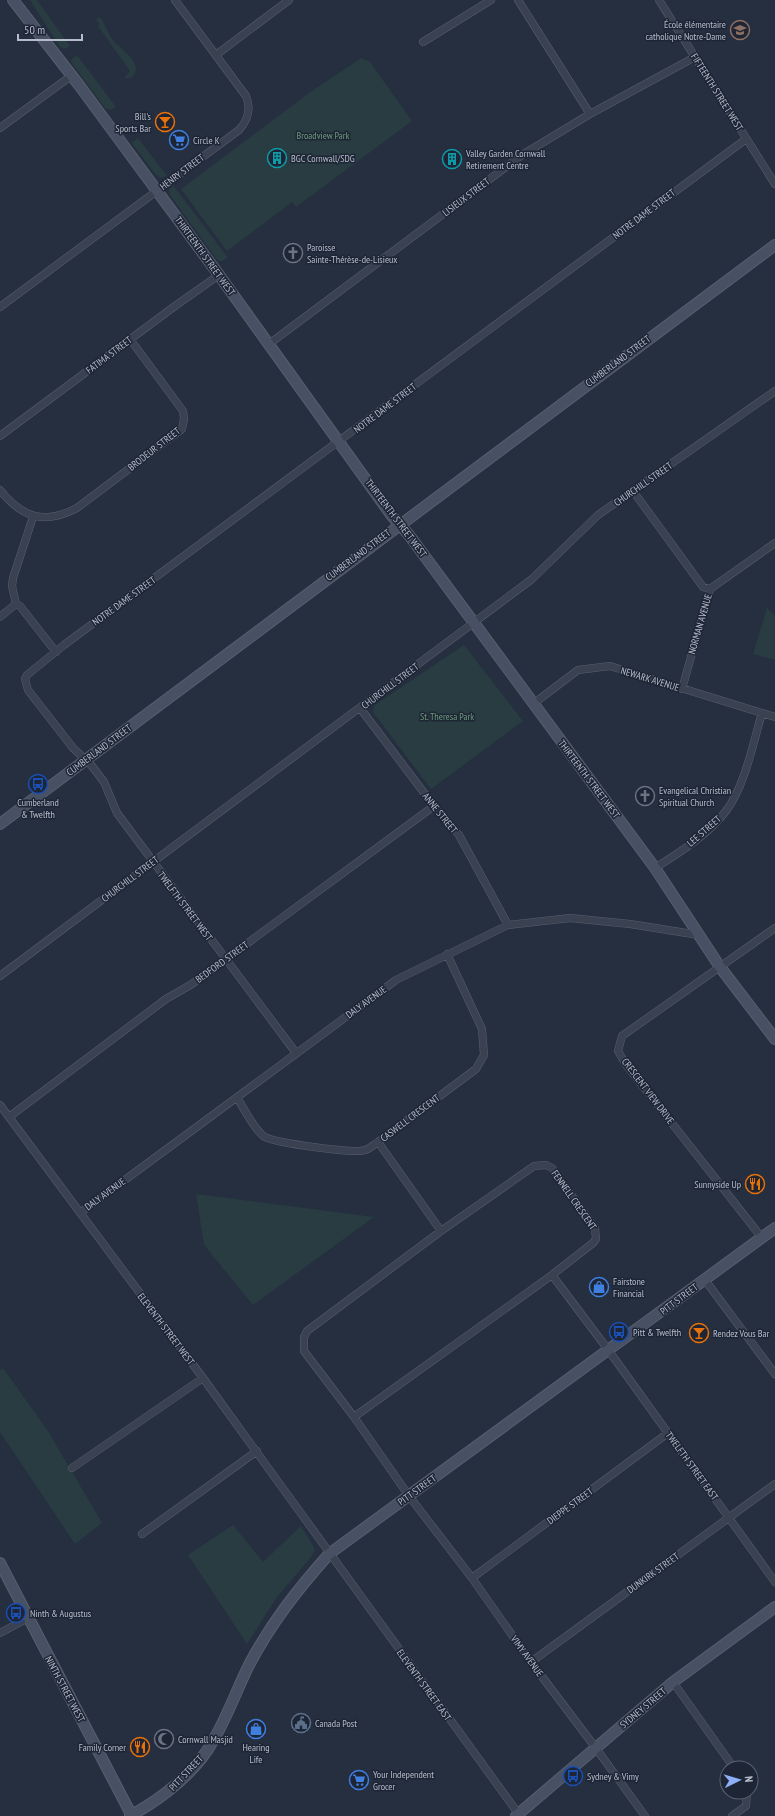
<svg xmlns="http://www.w3.org/2000/svg" width="775" height="1816" viewBox="0 0 775 1816" font-family="'PT Sans Narrow',sans-serif">
<rect width="100%" height="100%" fill="#252f40"/>
<path fill="#283c41" d="M30 0H37L70 46 65 49 60 47Z
M100 17C105 24 107 32 112 39 119 49 147 63 131 78H124L130 71 98 26 100 24 96 20Z
M77 55 116 107 110 110 105 108 71 62 72 59Z
M361 58 370 62 412 121 296 207 292 202 227 251 181 189 309 93Z
M138 138 167 176 160 178 155 174 132 143Z
M173 185 228 258 222 261H218L170 195 169 190Z
M767 608 775 616V660L753 654Z
M464 645 523 721 431 789 373 712 375 705Z
M196 1194 374 1217 253 1305 204 1245Z
M3 1368 48 1431 102 1523 75 1544 0 1432V1370Z
M233 1525 263 1562 301 1526 315 1549 311 1557 277 1597 247 1644 188 1555Z"/>
<g fill="none" stroke-linecap="round" stroke-linejoin="round">
<g stroke="#585f6e" stroke-width="8">
<path id="street" d="M518 0 590 114
M659 0 775 184
M423 42 491 0
M216 55 289 0
M0 128 71 76
M0 307 239 130C248 120 251 108 246 96L175 0
M269 344 522 155 590 114 695 57
M0 436 175 306 219 275
M0 490C22 518 45 525 77 508L182 429 184 419 183 411 130 339
M633 491 703 587 710 589
M33 517 13 578 12 586 16 604 20 606 56 652
M0 617 16 604
M682 689 710 589 775 543
M533 704 578 670 610 666 775 717
M360 708 434 806 459 835 508 925
M655 868C680 852 708 835 726 811 745 786 753 743 762 713
M0 976 532 579 598 515 775 391
M296 1053 117 813 104 782 92 766 73 748 28 690 25 679 27 675 64 645 746 139
M237 1097C242 1106 256 1132 265 1137 276 1143 355 1154 365 1150 370 1149 374 1144 378 1142L476 1069 484 1055 482 1029 447 954
M0 1105 203 1378 520 1816
M9 1117 166 999 192 984 434 806
M378 1142 441 1231
M80 1213 396 980 508 925 570 918 630 924 699 935
M762 1238 627 1066 618 1051 622 1036 775 928
M552 1275 609 1351 775 1582
M705 1280 775 1374
M354 1417 552 1275 593 1243 596 1239 595 1228 552 1168 546 1165 534 1166 441 1231 307 1331 304 1337V1351L354 1417 409 1496 472 1578 531 1662 595 1747 645 1816
M72 1468 203 1378
M142 1534 257 1451
M472 1578 668 1433
M0 1633 28 1618
M531 1662 775 1484
M673 1682 734 1768
M732 1816 746 1806 747 1792"/>
</g>
<g stroke="#585f6e" stroke-width="12">
<path id="secondary" d="M13 0 79 85 219 275 392 516 409 535 655 868 720 967 775 1039
M0 824 775 245
M0 1563 132 1816
M130 1816C161 1799 197 1772 214 1739 228 1715 237 1689 249 1665 271 1623 298 1589 329 1554L775 1228
M516 1816 673 1682 775 1607"/>
</g>
<use href="#street" stroke="#3a4150" stroke-width="7"/>
<use href="#secondary" stroke="#485063" stroke-width="10"/>
</g>
<defs>
<g id="school-ring" transform="scale(1)"><circle r="9.5" fill="#1e2635" stroke="#8d6e63" stroke-width="1.5"/><path d="M0-5L7-2L0 1L-7-2ZM-4 1L0 2.5L4 1V4Q0 6-4 4Z" fill="#8d6e63"/></g>
<g id="bar-ring" transform="scale(1)"><circle r="9.5" fill="#1e2635" stroke="#e8710a" stroke-width="1.5"/><path d="M-6-5H6L.8 .8V4.5H3.5V6h-7V4.5H-.8V.8Z" fill="#e8710a"/></g>
<g id="supermarket-ring" transform="scale(1)"><circle r="9.5" fill="#1e2635" stroke="#3f7fe0" stroke-width="1.5"/><path d="M-6-5.5h2.5l.6 2H6L4.5 2H-2.5L-4.4-4H-6ZM-1.5 3.2a1.3 1.3 0 1 0 .1 0ZM3 3.2a1.3 1.3 0 1 0 .1 0Z" fill="#3f7fe0"/></g>
<g id="building-ring" transform="scale(1)"><circle r="9.5" fill="#1e2635" stroke="#0f9aa8" stroke-width="1.5"/><path d="M-4-6H4V6H1V3H-1V6H-4ZM-2.5-4.3h1.7v1.8h-1.7ZM.8-4.3h1.7v1.8H.8ZM-2.5-1h1.7V.8h-1.7ZM.8-1h1.7V.8H.8Z" fill="#0f9aa8"/></g>
<g id="church-ring" transform="scale(1)"><circle r="9.5" fill="#1e2635" stroke="#6b7280" stroke-width="1.5"/><path d="M-1.2-6h2.4v3.5h3.3v2.4h-3.3V6h-2.4V-.1h-3.3v-2.4h3.3Z" fill="#6b7280"/></g>
<g id="bus-ring" transform="scale(1)"><circle r="9.5" fill="#1e2635" stroke="#1a4fb4" stroke-width="1.5"/><path d="M-5-6H5V4H4V6H2V4H-2V6H-4V4H-5ZM-3.5-4V0h7V-4ZM-3.5 1.2v1.5H-2V1.2ZM2 1.2v1.5H3.5V1.2Z" fill="#1a4fb4"/></g>
<g id="restaurant-ring" transform="scale(1)"><circle r="9.5" fill="#1e2635" stroke="#e8710a" stroke-width="1.5"/><path d="M-5-6h1v4h1v-4h1v4h1v-4h1v5L-1.5 .5V6h-2V.5L-5-1ZM5-6V6H3V1.5H1.5Q1.5-4 5-6Z" fill="#e8710a"/></g>
<g id="shop-ring" transform="scale(1)"><circle r="9.5" fill="#1e2635" stroke="#3f7fe0" stroke-width="1.5"/><path d="M-5-2.5h2.3a2.7 3.5 0 0 1 5.4 0H5L5.5 6h-11ZM-1.5-2.5h3a1.5 2.3 0 0 0-3 0Z" fill="#3f7fe0"/></g>
<g id="civic-ring" transform="scale(1)"><circle r="9.5" fill="#1e2635" stroke="#5c6f8a" stroke-width="1.5"/><path d="M-.6-6.5H3V-4.5H.6V-3L4-1V1h2V6H-6V1h2V-1L-.6-3ZM-1.2 2.5V6h2.4V2.5Z" fill="#5c6f8a"/></g>
<g id="mosque-ring" transform="scale(1)"><circle r="9.5" fill="#1e2635" stroke="#6b7280" stroke-width="1.5"/><path d="M3.5-4.9A6 6 0 1 0 3.5 4.9A5 5 0 1 1 3.5-4.9Z" fill="#6b7280"/></g>
</defs>
<g fill-rule="evenodd">
<use href="#school-ring" x="740" y="30"/>
<use href="#bar-ring" x="165" y="122"/>
<use href="#supermarket-ring" x="179" y="140"/>
<use href="#building-ring" x="277" y="158"/>
<use href="#building-ring" x="452" y="159"/>
<use href="#church-ring" x="293" y="253"/>
<use href="#bus-ring" x="38" y="784"/>
<use href="#church-ring" x="645" y="796"/>
<use href="#restaurant-ring" x="755" y="1184"/>
<use href="#shop-ring" x="599" y="1287"/>
<use href="#bus-ring" x="619" y="1332"/>
<use href="#bar-ring" x="699" y="1333"/>
<use href="#bus-ring" x="16" y="1613"/>
<use href="#civic-ring" x="301" y="1723"/>
<use href="#shop-ring" x="256" y="1729"/>
<use href="#mosque-ring" x="164" y="1739"/>
<use href="#restaurant-ring" x="140" y="1747"/>
<use href="#bus-ring" x="573" y="1776"/>
<use href="#supermarket-ring" x="359" y="1780"/>
</g>
<g text-anchor="middle" dominant-baseline="central" stroke-width="3" stroke-linejoin="round" paint-order="stroke">
<g font-size="10" fill="#b6bccb" stroke="#1e2635" text-anchor="start">
<text x="726" y="24" text-anchor="end">École élémentaire<tspan x="726" dy="12">catholique Notre-Dame</tspan></text>
<text x="151" y="116" text-anchor="end">Bill's<tspan x="151" dy="12">Sports Bar</tspan></text>
<text x="193" y="140">Circle K</text>
<text x="466" y="153">Valley Garden Cornwall<tspan x="466" dy="12">Retirement Centre</tspan></text>
<text x="291" y="158">BGC Cornwall/SDG</text>
<text x="307" y="247">Paroisse<tspan x="307" dy="12">Sainte-Thérèse-de-Lisieux</tspan></text>
<text x="659" y="790">Evangelical Christian<tspan x="659" dy="12">Spiritual Church</tspan></text>
<text x="38" y="802" text-anchor="middle">Cumberland<tspan x="38" dy="12">&amp; Twelfth</tspan></text>
<text x="741" y="1184" text-anchor="end">Sunnyside Up</text>
<text x="613" y="1281">Fairstone<tspan x="613" dy="12">Financial</tspan></text>
<text x="633" y="1332">Pitt &amp; Twelfth</text>
<text x="713" y="1333">Rendez Vous Bar</text>
<text x="30" y="1613">Ninth &amp; Augustus</text>
<text x="315" y="1723">Canada Post</text>
<text x="178" y="1739">Cornwall Masjid</text>
<text x="126" y="1747" text-anchor="end">Family Corner</text>
<text x="256" y="1747" text-anchor="middle">Hearing<tspan x="256" dy="12">Life</tspan></text>
<text x="373" y="1774">Your Independent<tspan x="373" dy="12">Grocer</tspan></text>
<text x="587" y="1776">Sydney &amp; Vimy</text>
</g>
<g font-size="10" fill="#b6bccb" stroke="#1e2635">
<text transform="translate(717 92) rotate(58)">FIFTEENTH STREET WEST</text>
<text transform="translate(182 172) rotate(-37)">HENRY STREET</text>
<text transform="translate(466 197) rotate(-37)">LISIEUX STREET</text>
<text transform="translate(644 214) rotate(-37)">NOTRE DAME STREET</text>
<text transform="translate(205 256) rotate(54)">THIRTEENTH STREET WEST</text>
<text transform="translate(109 355) rotate(-37)">FATIMA STREET</text>
<text transform="translate(618 361) rotate(-37)">CUMBERLAND STREET</text>
<text transform="translate(385 408) rotate(-37)">NOTRE DAME STREET</text>
<text transform="translate(154 449) rotate(-38)">BRODEUR STREET</text>
<text transform="translate(643 484) rotate(-35)">CHURCHILL STREET</text>
<text transform="translate(396 518) rotate(53)">THIRTEENTH STREET WEST</text>
<text transform="translate(358 555) rotate(-37)">CUMBERLAND STREET</text>
<text transform="translate(124 601) rotate(-36)">NOTRE DAME STREET</text>
<text transform="translate(700 624) rotate(-74)">NORMAN AVENUE</text>
<text transform="translate(650 679) rotate(17)">NEWARK AVENUE</text>
<text transform="translate(390 686) rotate(-37)">CHURCHILL STREET</text>
<text transform="translate(99 750) rotate(-37)">CUMBERLAND STREET</text>
<text transform="translate(589 779) rotate(53)">THIRTEENTH STREET WEST</text>
<text transform="translate(440 813) rotate(51)">ANNE STREET</text>
<text transform="translate(704 831) rotate(-41)">LEE STREET</text>
<text transform="translate(130 879) rotate(-37)">CHURCHILL STREET</text>
<text transform="translate(185 906) rotate(53)">TWELFTH STREET WEST</text>
<text transform="translate(222 962) rotate(-36)">BEDFORD STREET</text>
<text transform="translate(366 1002) rotate(-36)">DALY AVENUE</text>
<text transform="translate(648 1091) rotate(53)">CRESCENT VIEW DRIVE</text>
<text transform="translate(410 1118) rotate(-37)">CASWELL CRESCENT</text>
<text transform="translate(105 1194) rotate(-36)">DALY AVENUE</text>
<text transform="translate(574 1200) rotate(55)">FENNELL CRESCENT</text>
<text transform="translate(679 1299) rotate(-37)">PITT STREET</text>
<text transform="translate(166 1329) rotate(53)">ELEVENTH STREET WEST</text>
<text transform="translate(692 1466) rotate(54)">TWELFTH STREET EAST</text>
<text transform="translate(417 1490) rotate(-36)">PITT STREET</text>
<text transform="translate(570 1506) rotate(-36)">DIEPPE STREET</text>
<text transform="translate(653 1573) rotate(-36)">DUNKIRK STREET</text>
<text transform="translate(527 1656) rotate(54)">VIMY AVENUE</text>
<text transform="translate(424 1685) rotate(54)">ELEVENTH STREET EAST</text>
<text transform="translate(65 1689) rotate(62)">NINTH STREET WEST</text>
<text transform="translate(643 1708) rotate(-40)">SYDNEY STREET</text>
<text transform="translate(186 1773) rotate(-47)">PITT STREET</text>
</g>
<g font-size="10" fill="#6d9c7c" stroke="#1e2635">
<text x="323" y="135">Broadview Park</text>
<text x="447" y="716">St. Theresa Park</text>
</g>
</g>
<g transform="translate(739 1780) rotate(85)"><circle r="19" fill="#1e2635" stroke="#5b6271"/>
<path d="M0-3L7 15L0 10L-7 15Z" fill="#8eaef8"/>
<text y="-6" font-size="11" font-weight="bold" text-anchor="middle" fill="#b6bccb">N</text>
</g>
<path d="M18 34v6h64v-6" fill="none" stroke="#b6bccb" stroke-width="2"/>
<text x="24" y="34" font-size="12" fill="#b6bccb" stroke="#1e2635" stroke-width="3" paint-order="stroke">50 m</text>
</svg>
